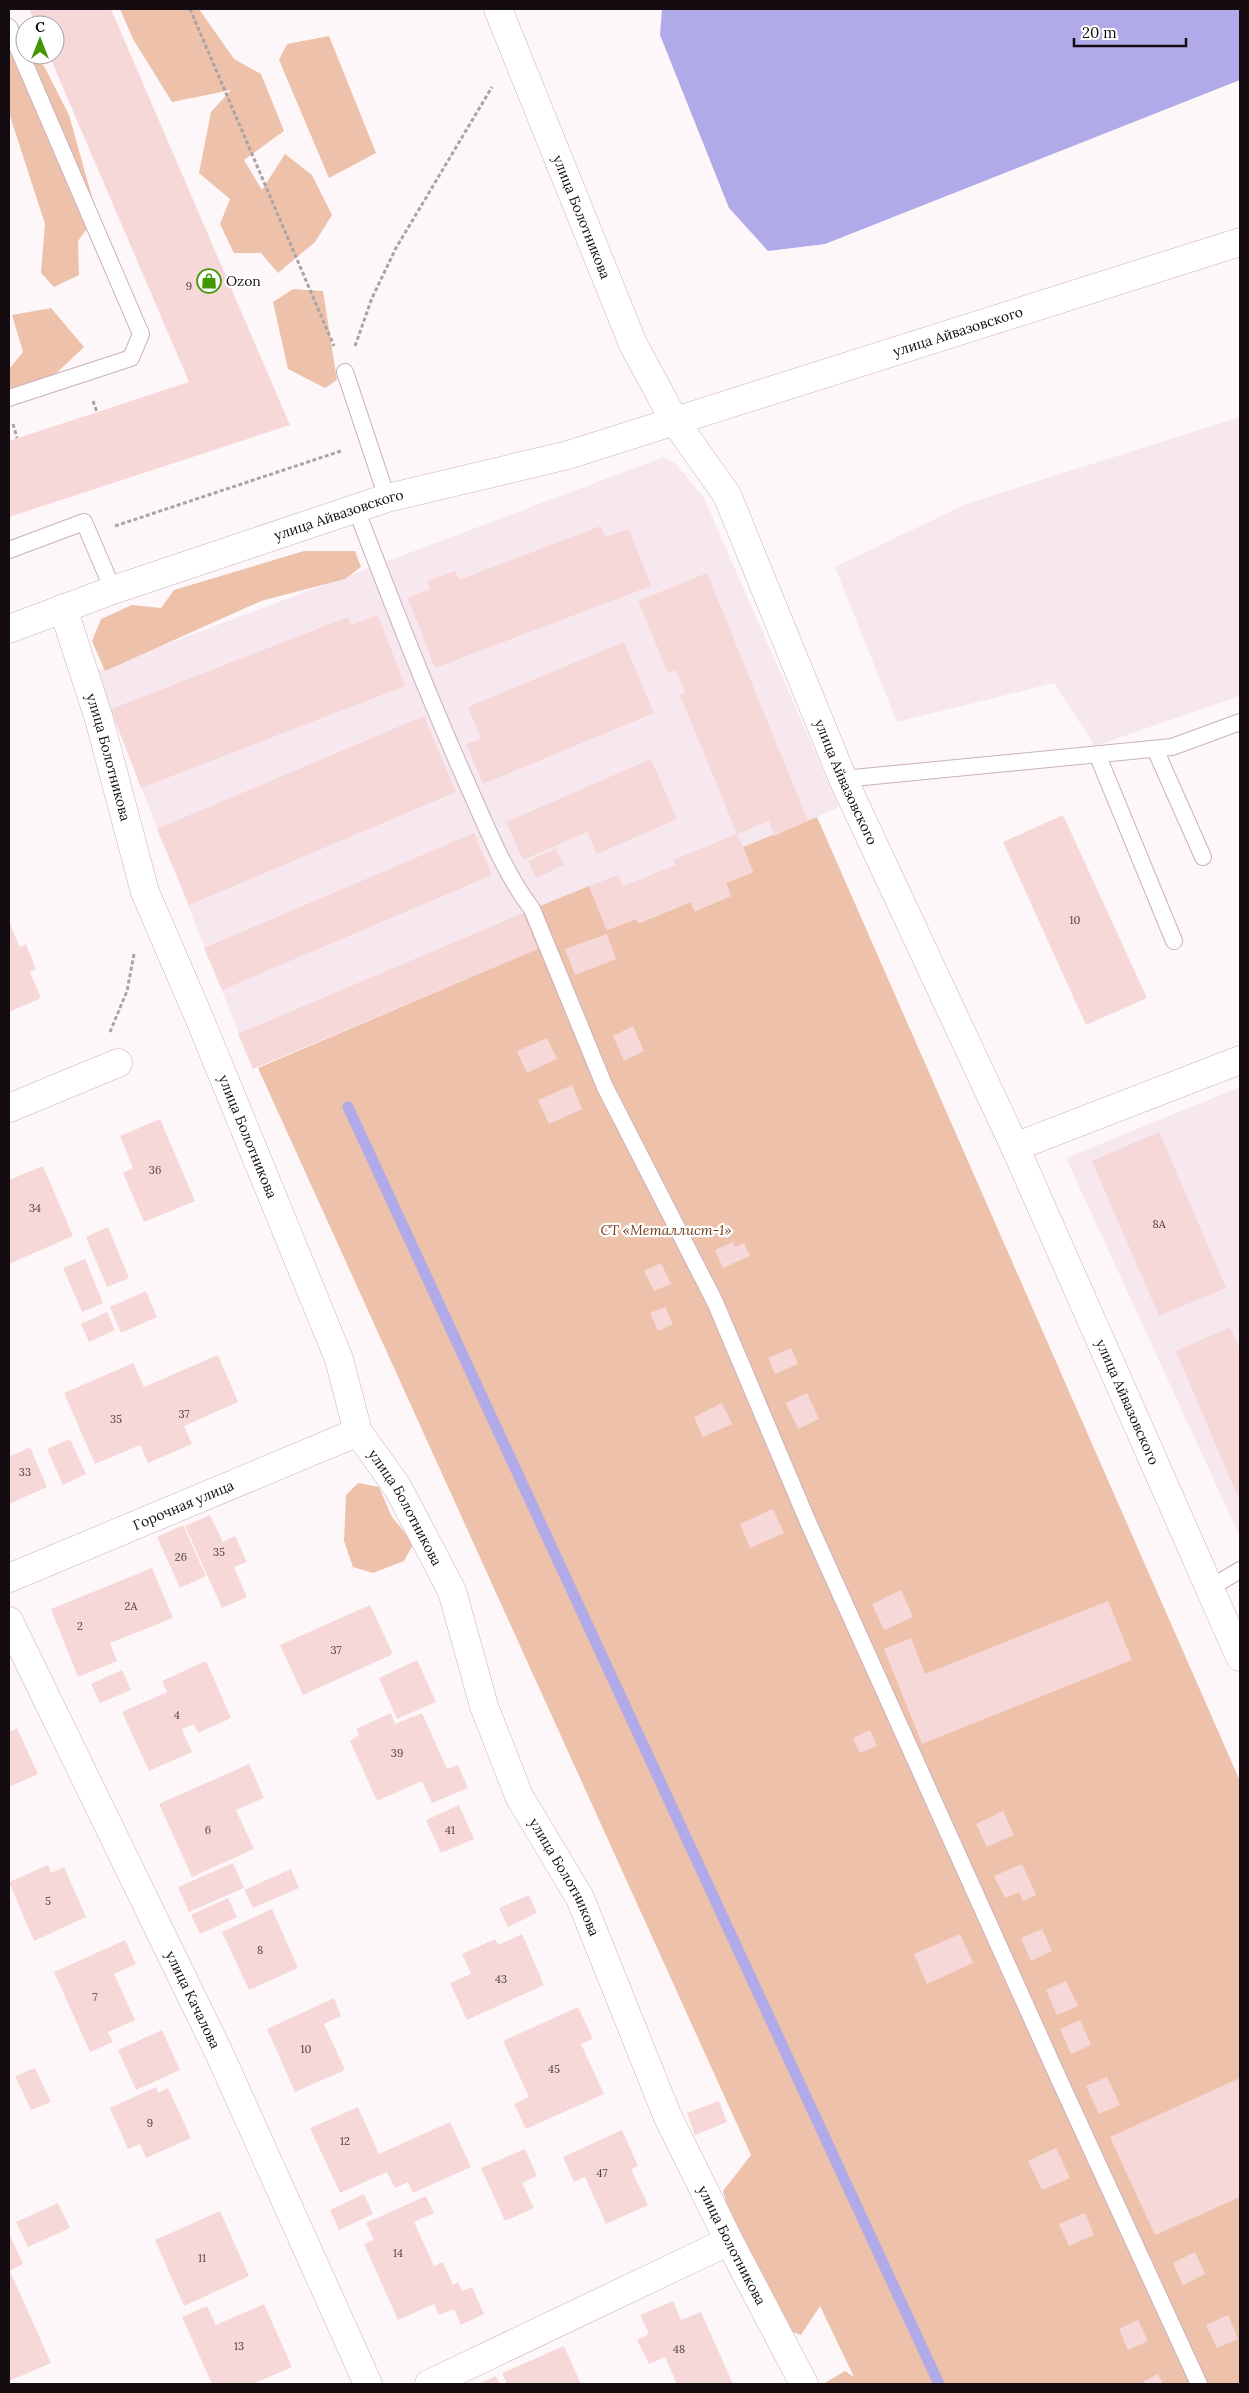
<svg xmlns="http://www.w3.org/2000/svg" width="1249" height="2393" viewBox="0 0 1249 2393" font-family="Lora,serif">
<rect width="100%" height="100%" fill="#fdf7fa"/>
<path fill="#f6e8ee" d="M1240 417V696L1095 746 1054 683 897 722 835 567 966 504Z
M664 457 676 464 704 498 839 807 774 836 753 872 726 883 731 896 694 911 690 902 638 923 636 919 607 930 589 887 538 949 253 1069 95 671Z
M1240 1087V1537L1066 1158Z"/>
<path fill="#eec1ab" d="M120 9H199L234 59 261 74 284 131 244 160 262 190 285 154 312 175 332 215 315 242 278 273 261 253H234L220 224 230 199 199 173 211 112 231 90 172 102 133 39Z
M329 36 376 153 329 178 279 60 287 44Z
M9 38 26 55 44 66 69 115 97 215 78 241 79 275 54 287 41 273 45 224 9 113Z
M293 289 323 291 337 380 325 388 288 369 273 302Z
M51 308 84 347 26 402 9 390V369L23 352 12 315Z
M304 551H355L361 567 345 579 261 601 105 671 92 641 101 619 132 605 161 608 174 590Z
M817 817 1240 1781V2384H823L845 2371 854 2377 820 2306 801 2335 787 2330 744 2261 723 2191 751 2155 258 1068 537 949 523 913 589 886 607 930 636 919 639 923 691 902 695 911 731 896 726 883 753 872 743 847Z
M358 1483 379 1487 392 1517 414 1543 404 1561 373 1573 353 1567 344 1541 346 1495Z"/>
<path fill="#b1aae9" d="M662 9H1240V80L825 244 768 251 729 208 660 35Z"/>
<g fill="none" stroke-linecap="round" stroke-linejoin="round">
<path stroke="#b1aae9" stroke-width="11" d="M348 1107 939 2384"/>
</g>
<path fill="#f7d8d8" d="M29 9H111L290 425 9 517V441L189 382 49 55H55V25H36Z
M601 526 605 537 629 529 651 586 435 668 408 598 430 589 427 581 455 571 459 580Z
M707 573 808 821 774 836 769 821 737 834 680 695 685 693 676 670 668 673 638 601Z
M378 615 405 686 141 788 111 709 348 617 351 625Z
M624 642 654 713 483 784 466 744 481 739 468 707Z
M424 716 456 792 189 905 157 829Z
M651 759 677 819 597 854 587 832 523 860 506 822Z
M1063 815 1147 998 1086 1025 1003 842Z
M474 833 492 875 222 990 204 948Z
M737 834 753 872 726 883 731 896 694 911 691 902 638 923 636 919 607 930 589 886 618 875 623 886 676 865 673 860Z
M556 848 564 865 536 878 528 861Z
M523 913 538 949 253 1069 238 1034Z
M9 922 20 947 26 944 36 969 30 972 41 998 9 1012Z
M607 934 616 959 575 975 565 949Z
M633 1026 644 1051 624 1061 613 1036Z
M547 1038 557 1059 527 1073 517 1051Z
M572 1085 582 1109 549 1124 538 1100Z
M160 1119 195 1201 144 1222 123 1173 133 1168 120 1136Z
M1159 1132 1226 1288 1159 1316 1092 1161Z
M43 1166 73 1236 9 1264V1180Z
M108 1227 129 1278 107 1287 86 1237Z
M733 1242 735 1247 744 1243 750 1256 723 1268 715 1250Z
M85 1259 103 1303 82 1312 63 1268Z
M661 1263 671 1284 654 1291 644 1271Z
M146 1291 157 1317 121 1333 110 1307Z
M665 1307 673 1324 658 1331 650 1313Z
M107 1312 115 1330 89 1342 81 1324Z
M1230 1327 1240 1350V1502L1176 1351Z
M791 1348 798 1364 775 1374 768 1358Z
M218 1355 238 1402 184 1426 192 1444 148 1463 140 1445 95 1464 64 1393 133 1363 144 1387Z
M807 1393 819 1419 798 1429 786 1403Z
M722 1403 732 1424 703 1437 694 1417Z
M70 1439 86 1474 63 1485 47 1449Z
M30 1447 47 1487 9 1504V1457Z
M773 1509 784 1533 750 1548 740 1524Z
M210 1515 223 1542 235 1536 247 1562 234 1567 247 1597 222 1608 185 1526Z
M183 1525 206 1576 180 1588 157 1537Z
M152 1568 173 1618 110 1643 117 1661 78 1677 51 1609Z
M901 1590 913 1617 884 1630 872 1604Z
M1108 1601 1132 1660 922 1744 884 1649 911 1638 925 1674Z
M370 1605 393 1654 303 1695 280 1645Z
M417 1660 436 1702 397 1719 379 1678Z
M206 1661 231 1718 198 1733 194 1724 182 1729 192 1752 149 1771 122 1712 167 1692 162 1681Z
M122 1670 131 1690 100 1703 91 1684Z
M391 1713 395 1724 422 1713 447 1769 458 1765 468 1788 432 1803 422 1781 377 1801 350 1741 359 1735 356 1729Z
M17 1728 38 1774 9 1787V1732Z
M870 1730 877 1746 860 1753 853 1738Z
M249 1764 264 1798 236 1810 254 1849 192 1877 159 1804Z
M459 1805 474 1839 441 1853 426 1820Z
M1003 1811 1014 1835 987 1847 976 1824Z
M233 1863 244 1888 189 1912 178 1887Z
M1022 1864 1036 1895 1023 1901 1019 1892 1005 1898 994 1876Z
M48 1865 51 1873 64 1867 86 1917 34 1941 9 1882Z
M291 1869 299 1888 253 1908 244 1890Z
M529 1895 537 1913 508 1927 499 1908Z
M228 1898 237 1917 200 1934 191 1915Z
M272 1909 298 1968 249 1990 222 1932Z
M1042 1929 1052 1951 1031 1961 1021 1938Z
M522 1934 544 1985 467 2020 450 1983 471 1974 462 1954 495 1939 498 1945Z
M960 1934 973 1963 927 1984 914 1954Z
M125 1940 136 1964 114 1974 135 2020 108 2032 113 2042 90 2052 54 1972Z
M1066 1981 1078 2006 1057 2015 1046 1990Z
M334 1998 341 2016 324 2024 345 2070 295 2092 267 2029Z
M578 2007 593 2039 581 2044 604 2094 526 2129 514 2104 529 2097 503 2041Z
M1080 2020 1091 2045 1071 2054 1060 2029Z
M162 2030 180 2070 136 2090 118 2050Z
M35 2068 51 2102 31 2110 15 2076Z
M1107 2077 1120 2105 1099 2114 1086 2086Z
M1240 2078V2197L1155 2235 1110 2137Z
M156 2087 158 2093 168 2088 191 2138 146 2158 140 2144 128 2149 110 2108Z
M719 2101 727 2122 695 2135 687 2113Z
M358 2107 379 2154 450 2122 471 2167 413 2193 408 2182 395 2188 387 2172 340 2193 310 2128Z
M622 2130 638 2166 631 2169 648 2205 606 2224 585 2177 574 2182 563 2157Z
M1056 2148 1070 2178 1042 2190 1028 2161Z
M525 2149 537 2176 522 2183 534 2208 505 2221 481 2168Z
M364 2194 373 2214 339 2230 330 2210Z
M426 2196 434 2213 414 2222 434 2266 443 2262 453 2285 458 2282 462 2291 472 2287 484 2314 461 2325 454 2309 439 2315 434 2304 398 2320 364 2244 374 2240 366 2223Z
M58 2203 70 2228 28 2247 16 2222Z
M220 2211 249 2276 184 2306 155 2240Z
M1085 2213 1094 2235 1069 2246 1059 2224Z
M9 2233 23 2264 10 2271 51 2363 9 2381Z
M1195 2252 1205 2274 1183 2285 1173 2263Z
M673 2301 681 2320 701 2312 733 2384H677L665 2357 649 2364 637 2340 649 2334 640 2315Z
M264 2304 292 2367 253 2384H212L182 2317 207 2306 216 2325Z
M1228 2315 1238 2339 1217 2348 1206 2325Z
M1138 2320 1148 2341 1128 2350 1119 2329Z
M564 2346 581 2384H507L502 2373Z
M1158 2374 1163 2384H1145L1144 2381Z
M496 2376 500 2384H478Z"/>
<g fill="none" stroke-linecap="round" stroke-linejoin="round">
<g stroke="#cab0bc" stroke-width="18">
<path id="service" d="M9 27 141 334 131 358 9 398
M345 372 387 498
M356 509C391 600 426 691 466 781 485 823 504 873 532 909L605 1087 715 1302 808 1522 1058 2077 1199 2384
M9 550 84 522 113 590
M1155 749 1203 857
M1097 754 1174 941
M843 779 1172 747 1240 722
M1210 1588 1240 1570"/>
</g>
<g stroke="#cab0bc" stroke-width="29">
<g id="minor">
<path id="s1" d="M498 9 633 344 674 420 727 495 843 779 1015 1147 1240 1657"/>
<path id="s2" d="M63 608 99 719 145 892 198 1015 339 1359 358 1432 398 1488 452 1591 484 1706 519 1796 580 1898 667 2115 729 2241 804 2384"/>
<path id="s3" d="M9 629 113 590 387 498 568 455 1240 242"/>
<path d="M9 1108 118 1063"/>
<path d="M1015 1147 1240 1060"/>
<path id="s4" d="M9 1578 358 1432"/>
<path id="s5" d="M9 1621 220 2055 368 2384"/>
<path d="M429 2384 729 2241"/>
</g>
</g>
<path stroke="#aaa4a7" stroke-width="3" stroke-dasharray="4 2.5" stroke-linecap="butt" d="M190 9 334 346
M355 346 372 298 396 248 492 87
M93 401 97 412
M13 424 17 438
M115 526 341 451
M110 1032 127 991 134 954"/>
<use href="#service" stroke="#fff" stroke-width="16"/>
<use href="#minor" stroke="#fff" stroke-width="28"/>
</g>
<defs>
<g id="shop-ring" transform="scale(1.25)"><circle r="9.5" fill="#fff" stroke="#439604" stroke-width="1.5"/><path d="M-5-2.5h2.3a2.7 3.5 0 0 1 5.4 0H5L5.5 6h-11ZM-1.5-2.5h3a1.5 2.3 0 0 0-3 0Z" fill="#439604"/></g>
</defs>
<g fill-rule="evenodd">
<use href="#shop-ring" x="209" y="281"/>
</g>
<g text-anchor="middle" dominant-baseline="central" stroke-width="4.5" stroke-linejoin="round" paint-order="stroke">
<g font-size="11" fill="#4d3f42">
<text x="189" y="286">9</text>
<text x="1075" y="920">10</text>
<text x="155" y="1170">36</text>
<text x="35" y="1208">34</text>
<text x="1159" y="1224">8А</text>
<text x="184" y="1414">37</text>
<text x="116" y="1419">35</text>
<text x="25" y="1472">33</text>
<text x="219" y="1552">35</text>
<text x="181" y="1557">26</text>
<text x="131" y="1606">2А</text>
<text x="80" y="1626">2</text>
<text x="336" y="1650">37</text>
<text x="177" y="1715">4</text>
<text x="397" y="1753">39</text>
<text x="208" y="1830">6</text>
<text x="450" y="1830">41</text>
<text x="48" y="1901">5</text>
<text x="260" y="1950">8</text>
<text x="501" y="1979">43</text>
<text x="95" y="1997">7</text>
<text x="306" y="2049">10</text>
<text x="554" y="2069">45</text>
<text x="150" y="2123">9</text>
<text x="345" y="2141">12</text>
<text x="602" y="2173">47</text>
<text x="398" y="2253">14</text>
<text x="202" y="2258">11</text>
<text x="239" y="2346">13</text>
<text x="679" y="2349">48</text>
</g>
<g font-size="14" fill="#140c10" stroke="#fff">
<text stroke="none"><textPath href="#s1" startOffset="224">улица Болотникова</textPath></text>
<text stroke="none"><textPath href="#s3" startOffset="995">улица Айвазовского</textPath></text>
<text stroke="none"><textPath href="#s3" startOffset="349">улица Айвазовского</textPath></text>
<text stroke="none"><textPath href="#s2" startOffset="156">улица Болотникова</textPath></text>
<text stroke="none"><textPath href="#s1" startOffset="850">улица Айвазовского</textPath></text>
<text stroke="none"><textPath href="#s2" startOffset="561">улица Болотникова</textPath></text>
<text stroke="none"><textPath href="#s1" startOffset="1531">улица Айвазовского</textPath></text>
<text stroke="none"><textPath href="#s4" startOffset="189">Горочная улица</textPath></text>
<text stroke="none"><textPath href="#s2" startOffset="966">улица Болотникова</textPath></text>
<text stroke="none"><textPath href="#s2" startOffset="1371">улица Болотникова</textPath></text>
<text stroke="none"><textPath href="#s5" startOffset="421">улица Качалова</textPath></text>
<text stroke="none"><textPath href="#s2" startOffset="1776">улица Болотникова</textPath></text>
</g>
<g font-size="14" fill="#140c10" stroke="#fff" text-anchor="start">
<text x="226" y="281">Ozon</text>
</g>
<g font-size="14" font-style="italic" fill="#743917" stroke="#fff">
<text x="666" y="1230">СТ «Металлист-1»</text>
</g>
</g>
<rect width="1249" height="2393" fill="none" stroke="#140c10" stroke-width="20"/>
<g transform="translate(40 40)"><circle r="24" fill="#ffffff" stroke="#a19e9f"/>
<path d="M0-4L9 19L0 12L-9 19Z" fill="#439604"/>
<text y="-8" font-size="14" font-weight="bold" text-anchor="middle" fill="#140c10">С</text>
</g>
<path d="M1074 38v8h112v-8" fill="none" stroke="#140c10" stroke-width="2.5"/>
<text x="1082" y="38" font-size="15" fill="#140c10" stroke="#ffffff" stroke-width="4" paint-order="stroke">20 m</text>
</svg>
